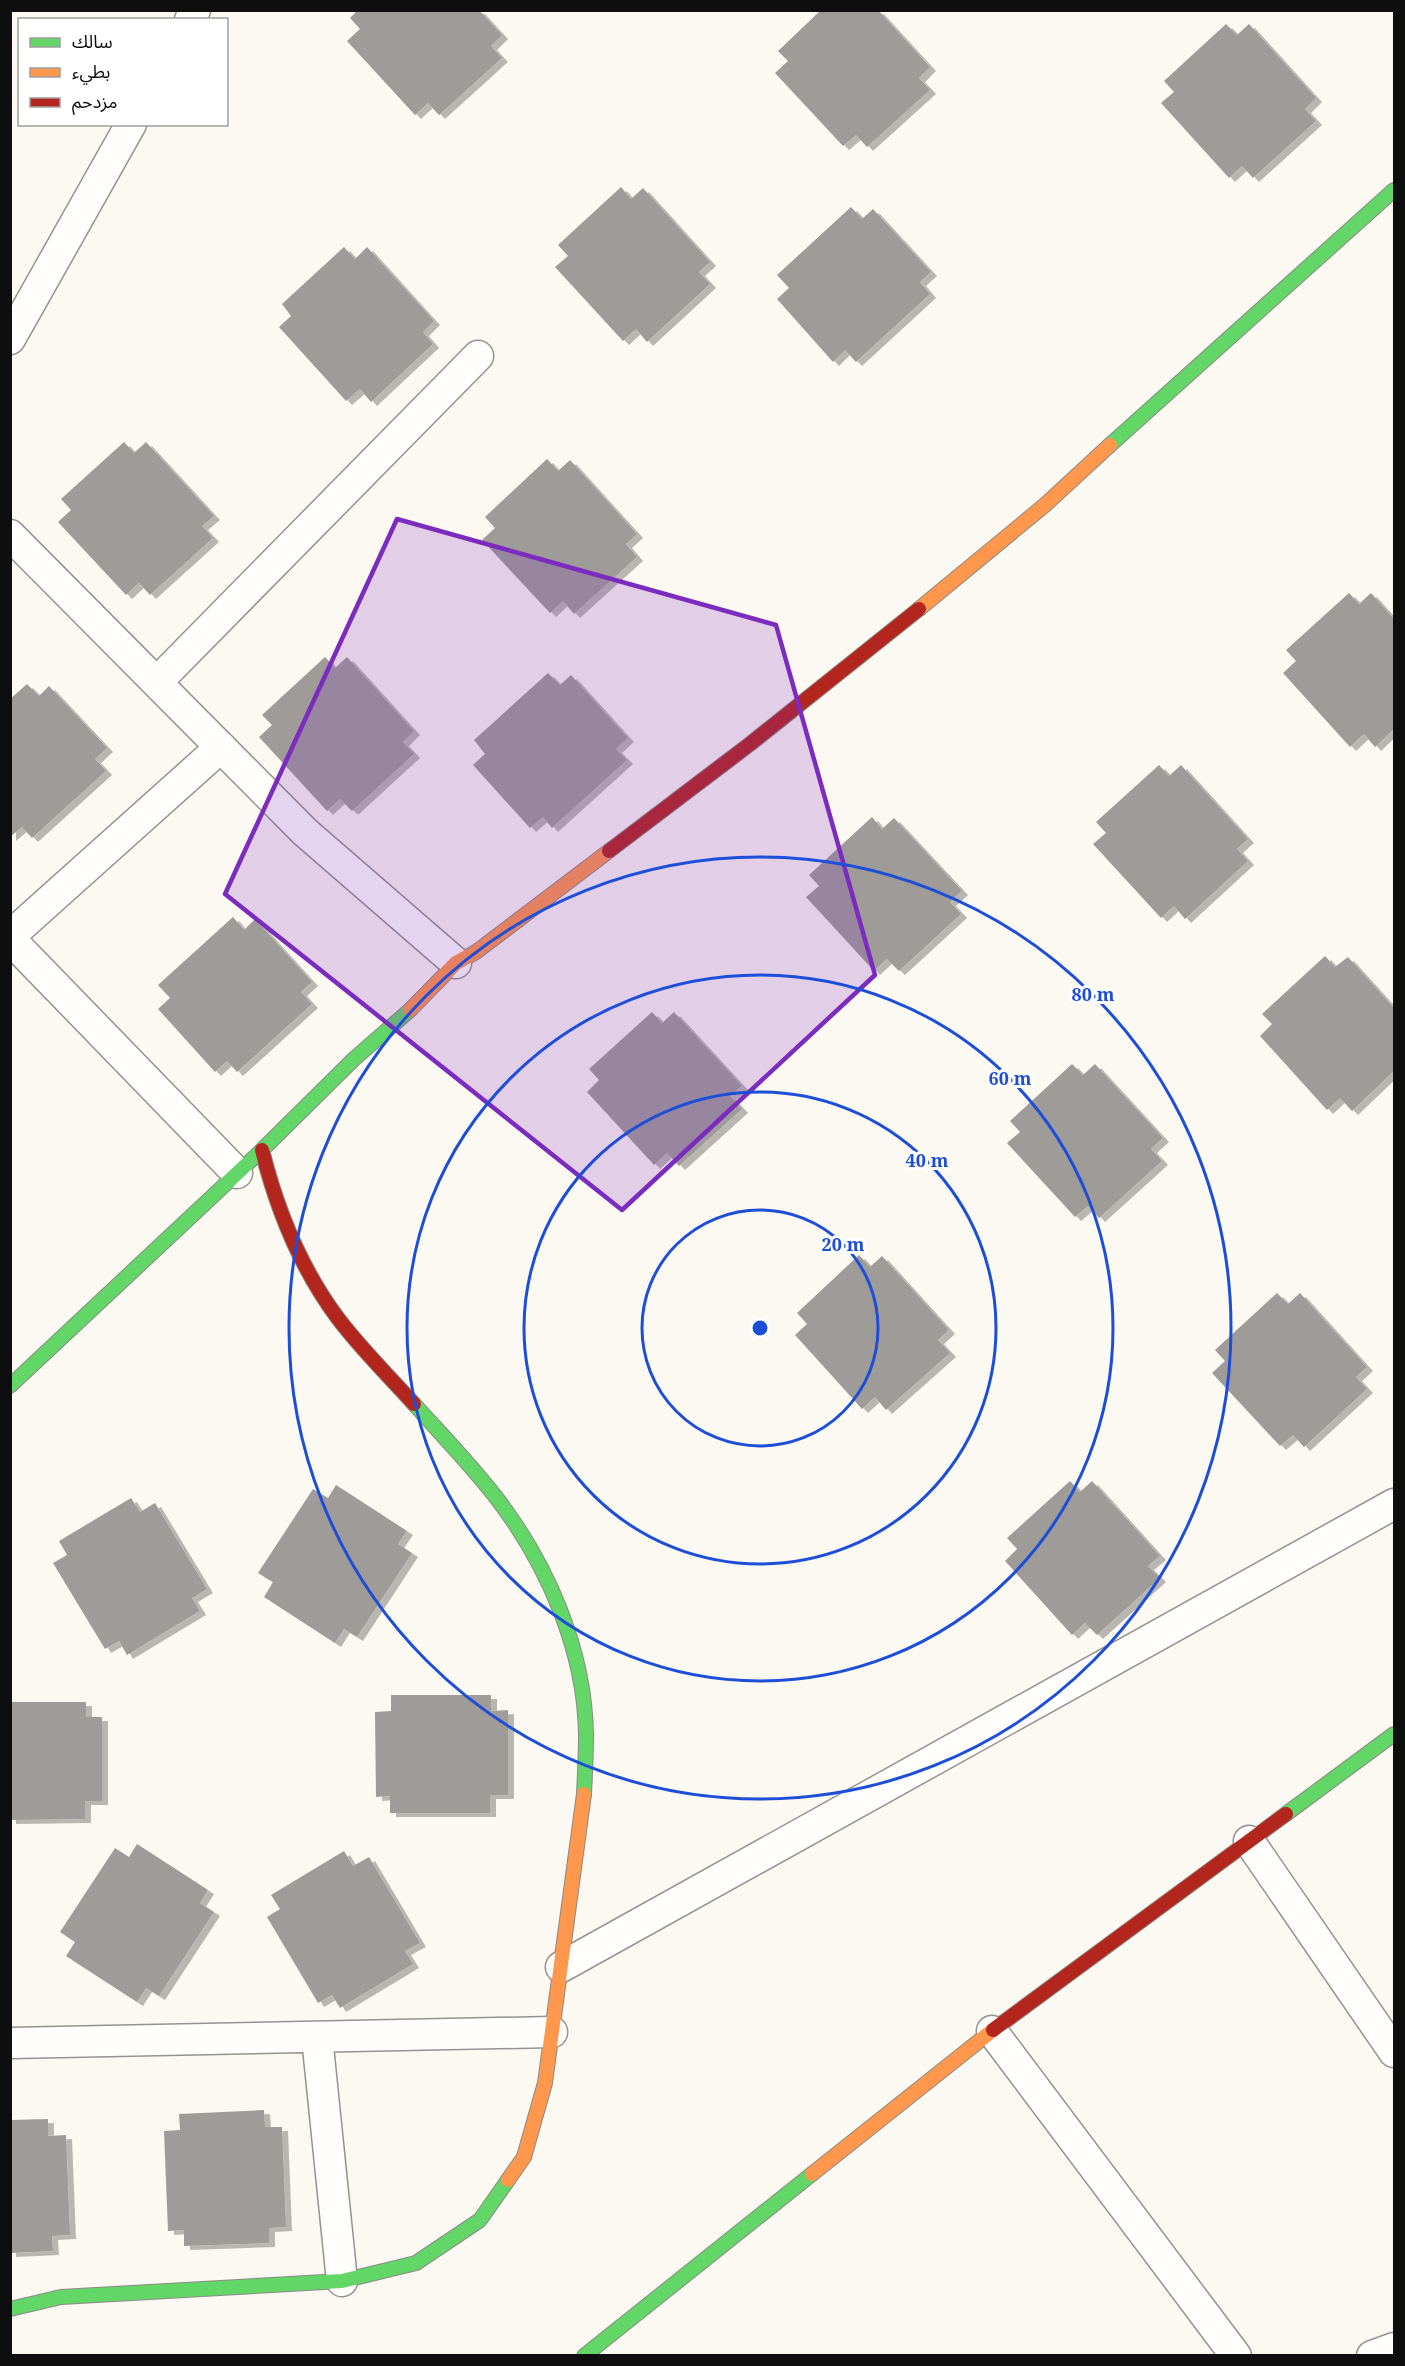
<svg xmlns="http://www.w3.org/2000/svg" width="1405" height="2366" viewBox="0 0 1405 2366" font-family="'Noto Serif','Noto Sans Arabic',serif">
<defs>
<filter id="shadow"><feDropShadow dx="6" dy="4" stdDeviation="0" flood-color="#0004"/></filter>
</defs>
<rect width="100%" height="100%" fill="#fcf8f2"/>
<path fill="#9f9b98" filter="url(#shadow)" d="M358 10H479L502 35 491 46 502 58 439 115 428 103 415 115 347 41 360 29 350 18Z
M821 10H878L930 67 919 78 930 90 867 147 856 135 843 146 775 73 788 61 778 51Z
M1226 24 1237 35 1249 24 1316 98 1305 109 1316 121 1253 178 1242 166 1229 178 1161 103 1174 92 1164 81Z
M621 187 631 199 643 188 710 262 699 272 710 284 647 342 636 329 623 341 555 267 568 256 558 245Z
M851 207 862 219 873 209 931 272 920 282 930 294 856 362 845 350 833 362 777 299 789 288 777 275Z
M344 247 355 259 367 247 434 321 423 332 433 344 371 402 360 389 346 401 279 327 291 316 282 304Z
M124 442 134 453 146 442 214 516 202 526 213 538 150 595 139 583 126 595 58 522 71 510 61 499Z
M547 459 558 471 570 460 637 534 626 544 637 557 574 614 563 601 550 613 482 540 495 528 485 517Z
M1349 593 1359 604 1371 593 1394 619V729L1375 747 1364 734 1350 747 1283 673 1296 661 1286 650Z
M325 657 335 668 347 657 414 731 403 742 414 754 352 811 340 799 327 811 259 737 272 725 262 715Z
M548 673 560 685 571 675 628 738 616 749 627 760 552 828 543 817 530 828 473 765 485 754 474 740Z
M27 684 39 696 49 686 107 748 95 759 106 771 32 838 22 827 10 837V699Z
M1159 765 1169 776 1181 765 1248 839 1237 849 1248 861 1185 919 1174 906 1161 918 1093 844 1106 833 1096 822Z
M872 817 882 829 894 818 962 891 950 902 961 914 899 971 887 959 874 971 806 897 819 886 809 875Z
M233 917 244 930 255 919 312 982 301 992 312 1004 237 1072 227 1061 215 1072 158 1009 170 998 158 985Z
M1325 956 1335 967 1348 957 1394 1008V1071L1352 1111 1340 1098 1327 1110 1260 1036 1272 1024 1262 1014Z
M652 1012 662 1023 674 1012 742 1086 730 1096 742 1109 679 1166 667 1153 654 1165 587 1092 599 1080 589 1069Z
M1072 1064 1083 1075 1095 1064 1163 1138 1151 1149 1162 1161 1099 1218 1088 1206 1075 1217 1007 1143 1020 1132 1010 1121Z
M859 1255 870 1267 882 1256 949 1330 938 1340 950 1353 886 1410 875 1397 862 1409 795 1335 807 1324 797 1313Z
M1277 1293 1288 1304 1300 1293 1367 1367 1356 1377 1367 1389 1304 1447 1293 1435 1280 1446 1212 1373 1225 1361 1215 1350Z
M1070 1481 1080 1492 1092 1481 1160 1556 1148 1566 1160 1578 1097 1635 1085 1623 1072 1635 1005 1561 1017 1549 1007 1538Z
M336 1485 407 1531 398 1544 412 1553 357 1637 344 1629 335 1643 264 1597 273 1582 258 1573 313 1489 328 1498Z
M131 1498 140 1512 155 1503 207 1589 192 1598 200 1611 127 1655 119 1641 105 1649 53 1563 67 1555 59 1541Z
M391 1695H491V1711L508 1710V1795H490V1813H390V1796L376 1797 375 1712 391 1711Z
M10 1702H86V1717H102V1801H85V1819L10 1820Z
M137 1844 208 1890 200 1903 214 1912 159 1996 146 1988 137 2002 66 1956 75 1942 60 1932 115 1848 129 1857Z
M344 1851 353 1866 369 1857 420 1943 405 1951 413 1964 340 2008 332 1995 318 2003 267 1917 280 1909 271 1895Z
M264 2110 265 2127H282L286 2227 269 2228V2243L184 2246V2230L168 2231 164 2131 180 2130 179 2114Z
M48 2119V2136L66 2135 70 2235 52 2236 53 2251 10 2253V2120Z"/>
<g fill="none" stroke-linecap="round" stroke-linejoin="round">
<g stroke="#959391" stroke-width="33">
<path id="street" d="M190 20 195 10
M10 339 131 124
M10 535 305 832 456 963
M157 682 478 356
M10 936 221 747
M10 939 237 1173
M1249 1841 1394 2052
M561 1967 1394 1504
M992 2031 1236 2356
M317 2037 342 2281
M10 2043 552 2032
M1372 2356 1394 2348"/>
</g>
<g stroke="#8c8a87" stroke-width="16">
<path id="fast" d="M1110 445 1394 190
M10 1386 262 1150 354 1059 410 1010
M414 1404C441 1434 470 1464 495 1496 547 1563 585 1650 586 1735 586 1755 585 1774 584 1794
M1286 1814 1394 1734
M10 2309 61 2297 342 2281 416 2263 480 2220 508 2180
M584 2356 812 2174"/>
</g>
<g stroke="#8c8a87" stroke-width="16">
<path id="slow" d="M919 609 1045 505 1110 445
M410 1010 456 963 476 952 609 851
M812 2174 993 2030
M508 2180 524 2157 545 2083 584 1794"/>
</g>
<g stroke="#8c8a87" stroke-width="16">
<path id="jam" d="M609 851 750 744 919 609
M262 1150C277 1210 300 1267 337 1317 360 1348 388 1375 414 1404
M993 2030 1286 1814"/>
</g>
<use href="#street" stroke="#fffefd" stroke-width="30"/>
<use href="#fast" stroke="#63d668" stroke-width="14"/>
<use href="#slow" stroke="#ff974d" stroke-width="14"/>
<use href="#jam" stroke="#b3261e" stroke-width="14"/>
</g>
<path fill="#7b2cbf" fill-opacity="0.2" stroke="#7b2cbf" stroke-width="4.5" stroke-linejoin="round" d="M397 519 776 625 875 975 622 1210 225 894Z"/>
<g fill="none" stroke="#1d4ed8" stroke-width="3">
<circle cx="760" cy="1328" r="118"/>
<circle cx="760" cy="1328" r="236"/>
<circle cx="760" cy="1328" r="353"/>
<circle cx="760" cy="1328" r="471"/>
</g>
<circle cx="760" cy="1328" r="9" fill="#1d4ed8" stroke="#fff" stroke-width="3"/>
<g font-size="18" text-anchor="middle" font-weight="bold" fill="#1d4ed8" stroke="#fff" stroke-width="6" stroke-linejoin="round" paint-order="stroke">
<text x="1093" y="1001">80 m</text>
<text x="1010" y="1085">60 m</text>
<text x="927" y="1167">40 m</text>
<text x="843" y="1251">20 m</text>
</g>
<rect width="1405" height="2366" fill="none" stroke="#0e0e0e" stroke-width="24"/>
<rect x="18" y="18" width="210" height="108" fill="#ffffff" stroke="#9f9f9f" stroke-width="1.5"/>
<rect x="30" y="38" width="30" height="9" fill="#63d668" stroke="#9f9f9f" stroke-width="1.5"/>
<text x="72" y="48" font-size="18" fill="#0e0e0e">سالك</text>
<rect x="30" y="68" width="30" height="9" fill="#ff974d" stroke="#9f9f9f" stroke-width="1.5"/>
<text x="72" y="78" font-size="18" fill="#0e0e0e">بطيء</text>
<rect x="30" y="98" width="30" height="9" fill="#b3261e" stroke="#9f9f9f" stroke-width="1.5"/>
<text x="72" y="108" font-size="18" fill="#0e0e0e">مزدحم</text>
</svg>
